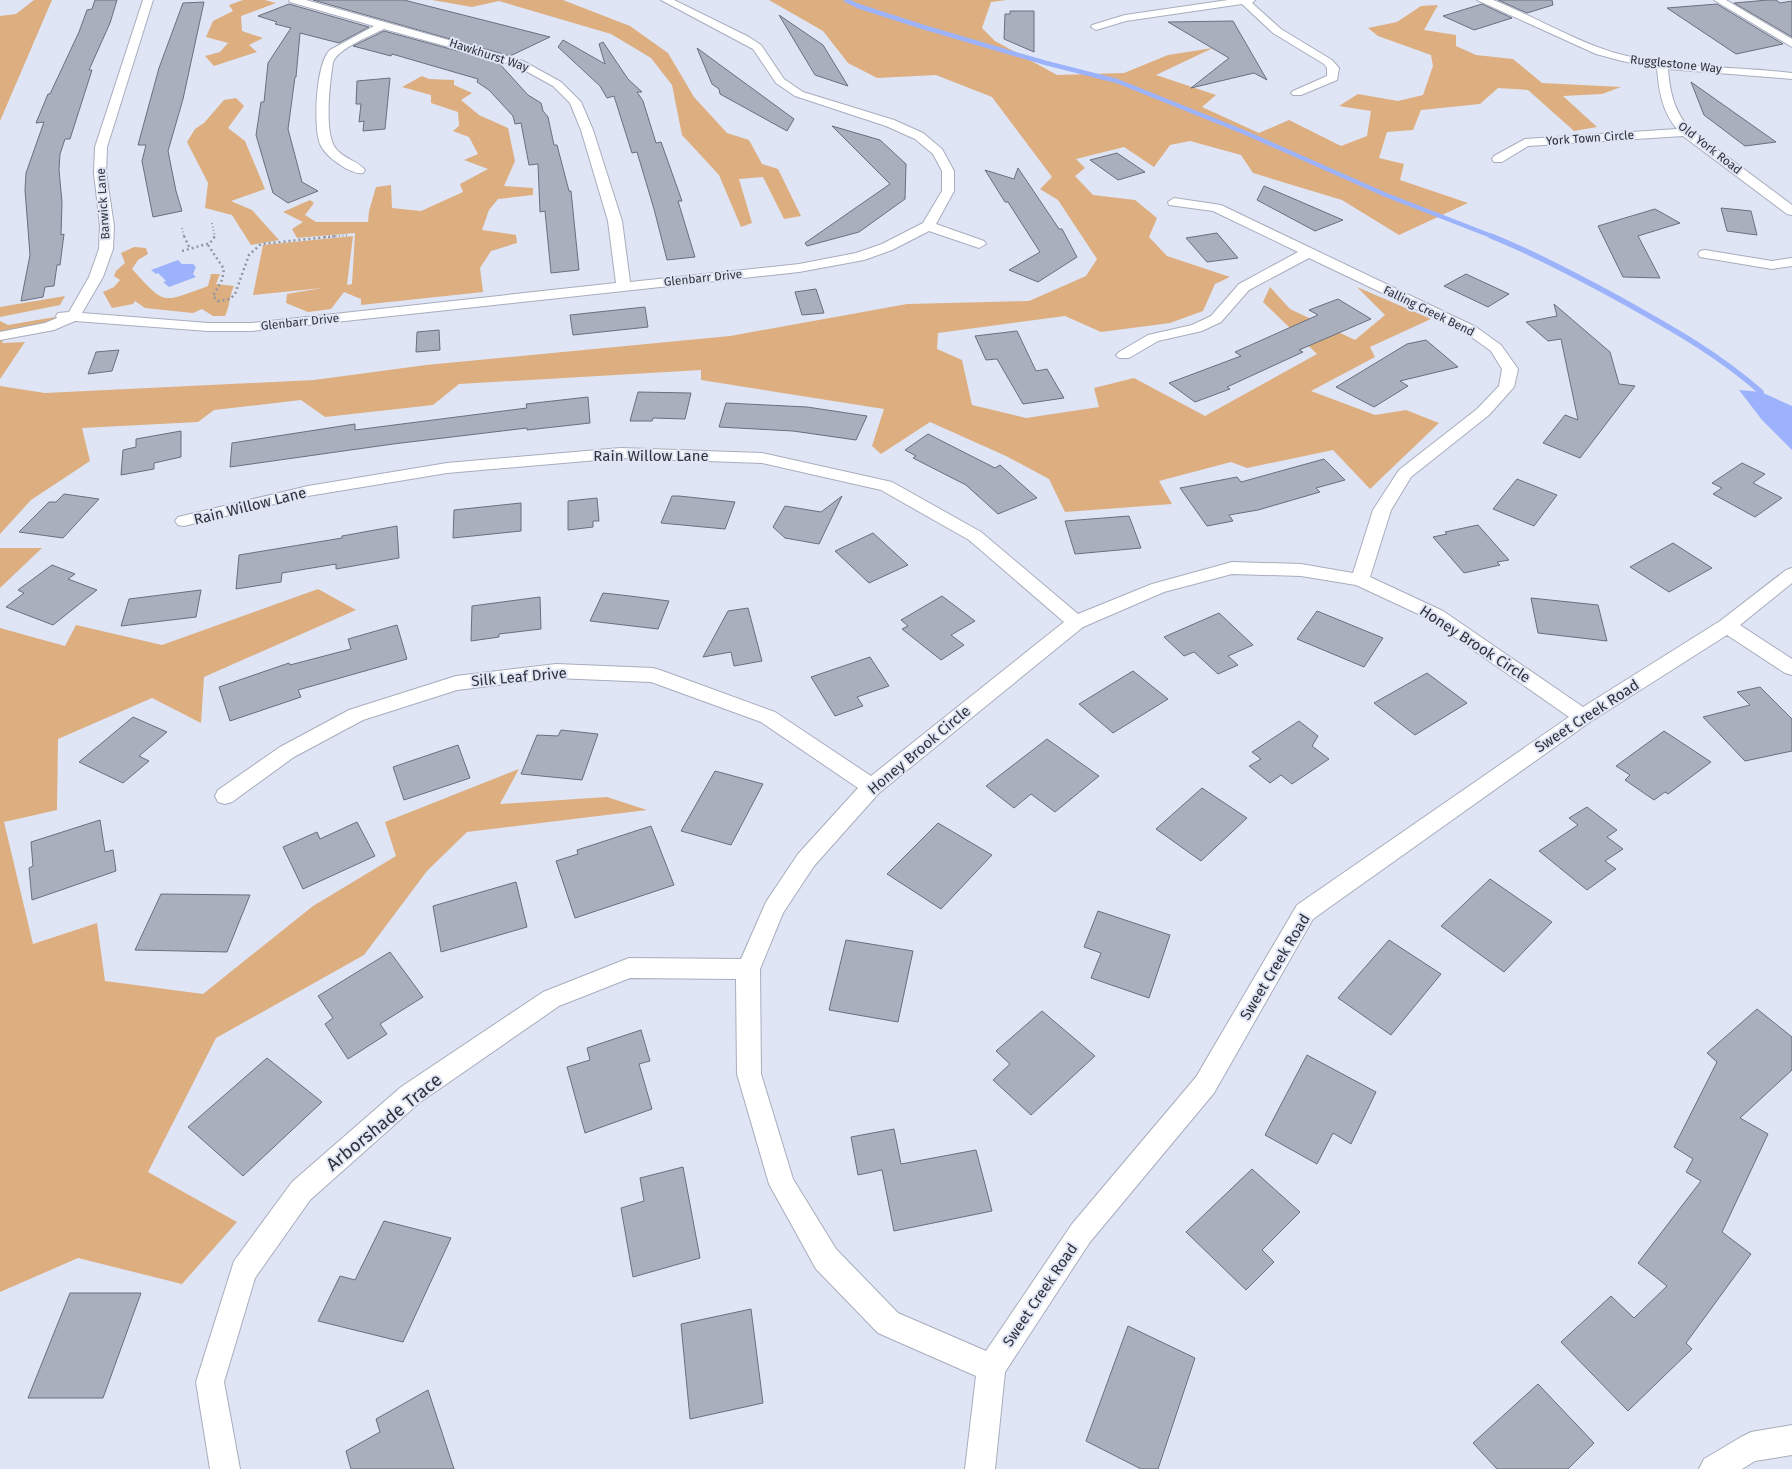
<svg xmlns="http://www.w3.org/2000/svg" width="1792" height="1469" viewBox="0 0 1792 1469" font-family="'Fira Sans',sans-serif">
<rect width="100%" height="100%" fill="#dfe5f5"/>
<path fill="#ddae80" d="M34 0H52L0 121V16L16 14Z
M243 0H265L276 3 241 16 242 31 263 38 249 45 257 52 214 66 205 56 220 52 228 43 206 37 213 21 233 11 229 5Z
M432 0H563L630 26 668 53 694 97 727 133 749 140 762 164 778 169 801 216 784 219 763 177 739 179 752 223 741 227 719 175 682 135 672 85 651 58 611 34 499 1 472 7Z
M769 0H1007L991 2 982 28 995 41 1057 75 1124 73 1168 55 1213 48 1156 75 1216 95 1202 107 1259 133 1289 120 1341 146 1367 136 1371 111 1339 106 1358 94 1398 101 1423 95 1433 66 1431 55 1378 36 1368 28 1397 22 1421 6 1438 5 1424 30 1456 35V46L1476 55 1513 59 1542 83 1621 87 1602 94 1563 96 1597 127 1574 131 1528 90 1498 88 1480 104 1421 110 1413 130 1387 132 1379 158 1404 164 1400 180 1468 203 1399 235 1342 200 1253 173 1241 155 1190 141 1170 145 1154 167 1124 147 1076 159 1085 168 1075 176 1093 195 1135 200 1157 218 1149 237 1167 256 1230 277 1215 284 1203 311 1170 323 1101 332 1065 316 938 333 937 349 962 360 972 405 1026 418 1099 407 1094 388 1134 378 1205 416 1317 354 1263 302 1270 287 1290 309 1355 340 1385 315 1357 287 1431 319 1370 347 1375 357 1311 391 1375 415 1406 410 1439 423 1370 489 1333 450 1247 468 1231 462 1159 481 1172 504 1065 512 1049 479 1006 456 930 422 881 454 872 446 884 409 701 380V370L459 384 433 405 325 417 301 400 214 410 198 422 82 428 90 461 31 500 0 534V386L45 393 314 380 426 365 730 336 907 304 1029 301 1086 276 1097 259 1058 200 1040 189 1052 177 992 97 936 75 877 78 848 63 823 31Z
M422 76 429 79 454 80V85L472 93 461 100 479 115 508 128 515 161 504 186 533 188V195L498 199 489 210 482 230 516 235 517 243 491 251 480 268 483 292 361 305V299L344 292 331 309 308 312 286 303 287 294 322 288 253 295 263 245 353 236 347 285 352 284 355 233 297 238 292 229 303 222 283 212 310 200 314 203 305 215 316 222H368L369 211 376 187 391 185 392 208 421 211 463 192 460 184 488 169 464 160 478 154 469 137 453 131 459 126 458 112 431 103V95L402 87Z
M236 98 244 106 228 128 245 141 265 189 231 201 252 210 279 240 251 245 232 215 205 208 208 183 187 142 195 129 204 123 224 100Z
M134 247 146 248 148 254 138 260 132 269C166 306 161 303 208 286L211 274H220L216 284 234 286C229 296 230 306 225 316H213L202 309 193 313 145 308 135 301 133 304 112 308 103 292 114 287 120 280 114 276 116 271 125 263 121 253Z
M65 296 60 305 0 317V307Z
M55 317V321L8 330 2 343 25 342 0 379V321L8 325Z
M0 548H42L0 588Z
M318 589 356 610 204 677 201 723 152 698 58 739 57 810 4 822 33 944 97 923 105 981 203 994 313 906 396 856 385 822 519 769 500 804 607 797 647 810 467 832 427 871 364 955 216 1038 148 1172 237 1222 182 1284 78 1258 0 1292V628L65 646 76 625 162 645Z"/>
<path fill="#9cb3fc" d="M178 260 182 264H193L196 267 193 274 196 277 169 287 163 282 166 281 158 273 156 274 151 270Z
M1739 390 1761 392 1792 406V450L1762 420Z"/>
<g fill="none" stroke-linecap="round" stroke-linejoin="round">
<path stroke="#9cb3fc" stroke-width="4.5" d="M846 0 858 6 923 27 1046 63 1117 81 1246 133 1386 195 1494 237"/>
<path stroke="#9cb3fc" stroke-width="5.5" d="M1491 236C1536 254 1579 277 1621 300 1671 328 1718 354 1761 392"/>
</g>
<path fill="#aaafbe" stroke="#6a6f7e" d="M95 0H117L110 23 89 70H92L70 139H65L60 154 59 170 62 202 61 235 64 234 60 265H57L54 286 45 287 43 297 21 301 30 255 25 190 26 173 44 122 36 123 48 94H50L79 32 87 10 92 9Z
M313 0H404L550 37 510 56Z
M1498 0H1552L1553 5 1527 13Z
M1768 0H1776L1780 3 1792 1V37L1734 3Z
M204 2 183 99 168 151 176 191 182 211 153 217 142 161 146 145H138L159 68 183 3Z
M289 4 369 27 339 43 300 33 296 77H295L288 129 302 182 318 191 288 203 273 193 256 135 261 102H264L268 63 291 28 275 24 277 22 258 16Z
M1482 4 1512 18 1474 30 1443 16Z
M1717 4 1783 44 1736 54 1667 8Z
M1010 11H1034V52L1004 39 1005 14H1010Z
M779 15 823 45 848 86 815 75Z
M1233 21 1267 80 1254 73 1191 88 1229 58 1168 22Z
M384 31 498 62 528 95 541 103 543 111 548 117 554 145H557L569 191H571L579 270 551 273 545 211 540 212 538 164 529 165 521 123 515 124 513 116 489 90 477 82 478 79 392 54 391 56 353 46Z
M563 40 605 64 599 44 603 42 628 79 642 92H637L643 101 656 143 661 142 682 201H678L695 257 667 260 654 209 637 152 632 153 614 96 607 98 600 86 558 47Z
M697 48 794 119 787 131 720 94 719 89 712 84Z
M390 78 385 129 363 131 364 121 359 122 361 104H356L357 81Z
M1691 82 1776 142 1745 146 1704 115Z
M832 126 880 140 906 164 905 199 859 232 807 246 805 243 890 184Z
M1117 153 1145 172 1118 180 1090 160Z
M1018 168 1059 229H1062L1077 257 1038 282 1009 270 1040 252 1008 202H1005L985 170 1014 179Z
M1264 186 1343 220 1315 231 1257 200Z
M1721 208 1751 211 1757 235 1727 231Z
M1655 209 1680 223 1638 236 1660 278 1623 277 1598 226Z
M1217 233 1238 258 1207 262 1186 238Z
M1466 274 1509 294 1488 307 1444 286Z
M816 289 824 313 802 315 795 292Z
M1338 299 1371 319 1299 350 1303 352 1227 387 1230 389 1195 402 1169 383 1241 356 1235 352 1318 315 1309 310Z
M1554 304 1610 352 1619 384 1635 386 1580 458 1543 443 1565 415 1578 420 1561 339 1548 341 1526 322 1557 316Z
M645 307 648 327 573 335 570 315Z
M439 330 440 350 416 352 417 332Z
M1017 331 1036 371 1047 369 1064 398 1023 404 997 359 986 360 975 336Z
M1426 340 1458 367 1400 381 1408 386 1374 407 1336 387 1407 344Z
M119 350 112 371 88 374 96 352Z
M638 392 691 393 685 419 653 418 652 421H630Z
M588 397 590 423 527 430V428L393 444 230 467 232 443 355 424V430L527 408 526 404Z
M726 403 807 407 867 416 856 440 793 431 719 427Z
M181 431V457L154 463V469L121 475 123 450 136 447V439Z
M928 434 995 468 1000 465 1037 498 998 514 966 485 913 458 916 456 905 450Z
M1324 459 1345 480 1316 488 1320 492 1258 510 1229 515 1233 521 1207 526 1180 488 1237 477 1241 482Z
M1742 463 1765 474 1753 483 1782 498 1755 517 1713 494 1722 488 1712 483Z
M1517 479 1557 495 1534 526 1493 509Z
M64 494 99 499 63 538 19 532 49 502H56Z
M672 496H679L735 502 725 529 661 523Z
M842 496 819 544 785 538 773 527 785 506 821 512Z
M597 498 599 521H593V527L568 530V501Z
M521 503V531L453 538 454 510Z
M1129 516 1141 548 1075 554 1065 521Z
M1478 525 1509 560 1497 562 1500 565 1464 573 1433 537 1447 534 1445 532Z
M397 526 399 558 336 569V564L282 573 281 582 236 589 239 555 342 538V536Z
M873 533 908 565 869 583 835 551Z
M1673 543 1712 568 1669 592 1630 567Z
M52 565 75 574 68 579 97 590 53 625 6 607 24 593 18 590Z
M201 590 196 617 121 626 129 599Z
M603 593 630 596 669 601 658 629 590 621Z
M942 596 975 621 951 635 964 645 941 660 902 629 908 626 901 620Z
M540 597 541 629 499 634V637L471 641 472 606Z
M1531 598 1598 605 1607 641 1538 633Z
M748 608 762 661 734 666 731 652 703 657 728 611Z
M1317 611 1383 638 1364 667 1297 639Z
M1219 613 1253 645 1228 656 1238 665 1218 674 1194 652 1184 656 1164 637Z
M397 625 407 659 298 690 301 697 230 721 219 687 289 663 290 665 351 649 348 639Z
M870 657 889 686 857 697 863 706 835 716 811 677Z
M1133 671 1168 699 1113 733 1079 704Z
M1427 673 1467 703 1415 735 1374 703Z
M1760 687 1792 719V751L1745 761 1703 717 1750 705 1737 692Z
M133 717 167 732 139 756 149 761 123 783 79 762Z
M1299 721 1318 736 1312 746 1329 759 1292 784 1281 775 1270 783 1249 766 1261 759 1252 752Z
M561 730 598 734 582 780 521 774 537 735 558 736Z
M1664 731 1711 762 1668 794 1665 792 1654 800 1625 780 1630 775 1616 766Z
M1047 739 1099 776 1055 812 1031 794 1014 808 986 786Z
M458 745 470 778 404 800 393 767Z
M715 771 763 784 731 845 681 831Z
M1202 788 1247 818 1201 861 1156 829Z
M1587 807 1617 830 1607 837 1623 849 1605 861 1616 869 1587 890 1539 851 1578 825 1569 818Z
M100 820 105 852 113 850 116 871 32 900 29 868 33 866 31 842Z
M357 822 375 856 303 889 283 847 317 832 320 839Z
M938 823 992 855 941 909 887 874Z
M651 826 674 885 575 918 556 861 578 854 577 850Z
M1490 879 1552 922 1504 972 1441 926Z
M516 882 527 927 441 952 433 906Z
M161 894 250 895 227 952 135 950Z
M1098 911 1170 935 1149 998 1091 978 1101 953 1084 947Z
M846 940 913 951 898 1022 829 1010Z
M1389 940 1441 974 1391 1035 1338 998Z
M390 952 423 997 380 1024 387 1034 348 1059 325 1024 333 1018 318 996Z
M1757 1009 1792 1037V1070L1740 1118 1768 1134 1722 1232 1751 1254 1686 1343 1692 1349 1628 1411 1561 1342 1611 1296 1634 1318 1667 1286 1638 1263 1701 1181 1686 1172 1693 1159 1674 1147 1717 1062 1707 1053Z
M1042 1011 1095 1056 1031 1115 993 1080 1010 1064 996 1051Z
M641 1030 650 1061 639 1064 652 1109 585 1133 567 1067 590 1060 587 1048Z
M1307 1055 1376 1092 1351 1144 1333 1133 1317 1164 1265 1135Z
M267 1058 322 1102 243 1176 188 1127Z
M894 1129 901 1164 976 1150 992 1211 894 1231 882 1170 858 1175 851 1137Z
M683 1167 700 1258 633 1277 621 1208 644 1201 640 1178Z
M1252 1169 1300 1212 1262 1250 1274 1262 1246 1290 1186 1232Z
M384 1221 451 1238 403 1342 318 1321 340 1276 355 1280Z
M70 1293H141L103 1398H28Z
M751 1309 763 1403 690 1419 681 1324Z
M1128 1326 1195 1358 1158 1469H1141L1086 1441Z
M1538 1384 1594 1443 1568 1469H1497L1473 1443Z
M428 1390 454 1469H351L346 1451 380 1432 376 1419Z"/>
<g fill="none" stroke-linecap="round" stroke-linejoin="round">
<g stroke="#a8adbd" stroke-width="2">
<path id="minor" d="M143 0H153L107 147 106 173 114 226 113 249 103 277 82 313 208 323H252L616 283 608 221 581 130 570 103 553 86 515 65 384 29C370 36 339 48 333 62 330 82 323 136 337 150 345 159 358 161 365 170L363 173C356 174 352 171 345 168 336 162 325 155 320 144 313 126 316 63 330 50L374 26 290 2 289 0H306L523 61 561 82 581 102 593 130 622 221 630 282 799 264 856 253 882 244 923 223 942 191V171L933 154 915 139 886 126 795 96 776 83 753 49 661 0H674L749 37 761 45 784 79 803 92 894 120 923 133 942 149 954 171V191L936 224 984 241 986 244 979 248 929 231 892 250 864 260 799 272 252 331H208L75 321 54 330 0 340V332L45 323 57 318 56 316 58 313 69 312 89 277 99 249 100 226 94 173 95 147Z
M1228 0H1255L1252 3 1281 29 1332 60 1339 68 1337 80 1301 95H1293L1291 93 1293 91 1327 76V68L1324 64 1273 33 1242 4 1126 21 1096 30 1091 27 1092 25 1125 15Z
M1477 0H1493C1534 16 1572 40 1615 53 1672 69 1734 66 1792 73V79L1668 69C1670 93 1674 111 1690 129L1792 205V215L1787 214 1683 136 1528 146 1502 162H1494L1492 159 1494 156 1525 139 1677 129C1662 111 1659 91 1657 68L1622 61 1596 54Z
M1714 0H1726L1792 39V47Z
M1174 198 1221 205 1476 327 1501 345 1518 369 1514 387 1489 415 1411 477 1391 510 1370 577 1443 611 1583 707 1720 621 1786 570 1792 568V583L1740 625 1792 659V675L1785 673 1727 635 1590 722 1313 919 1214 1093 1090 1242 1005 1372 995 1469H965L976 1376 878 1333 816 1269 769 1184 737 1074 736 979 630 978 559 1006 419 1103 310 1200 255 1278 224 1382 240 1469H210L196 1382 234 1261 292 1182 401 1087 543 992 629 958 741 959 766 902 798 854 858 788 761 722 651 682 556 678 457 690 363 720 294 757 232 802 225 804 218 802 215 796 218 790 280 747 349 710 456 676 556 664 653 668 660 670 775 712 871 776 1064 622 969 540 881 490 762 463 621 458 447 473 308 496 184 526 178 525 175 521 178 517 308 486 447 463 621 448 762 453 892 482 981 532 1078 614 1152 584 1232 562 1301 564 1353 573 1373 510 1399 470 1477 409 1499 386 1502 369 1491 351 1466 333 1309 258 1249 290 1221 322 1202 331 1158 341 1129 358H1119L1116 355 1119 352 1148 335 1192 325 1211 316 1239 284 1298 252 1213 211 1169 205 1168 202ZM1232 574 1301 576 1356 585 1429 619 1569 717 1297 905 1196 1077 1072 1224 986 1351 898 1313 836 1249 793 1179 761 1074 760 969 783 913 814 866 879 793 1083 627 1164 592Z
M1705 250 1772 261 1792 258V266L1772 269 1700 257 1698 254 1700 251Z
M1792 1425V1455L1755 1461 1742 1469H1699L1704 1459 1741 1437 1751 1432Z"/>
</g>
<path stroke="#9196a2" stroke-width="2" stroke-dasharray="1 2.5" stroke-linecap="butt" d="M212 223 215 237
M182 228 184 237
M325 237 349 235"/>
<path stroke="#9196a2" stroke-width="2.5" stroke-dasharray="2 3" stroke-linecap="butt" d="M184 236 190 249
M208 245 224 269 222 280 213 296 218 301 230 299 235 294 249 255 261 244 337 236
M182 251 210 243 215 236"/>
<use href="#minor" fill="#fff" fill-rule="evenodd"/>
</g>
<g text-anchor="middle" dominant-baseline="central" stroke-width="4" stroke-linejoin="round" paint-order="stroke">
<g font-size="12" fill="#2f3238" stroke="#dfe5f5">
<text transform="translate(489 55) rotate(18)">Hawkhurst Way</text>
<text transform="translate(1676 64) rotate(6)">Rugglestone Way</text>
<text transform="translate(1590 138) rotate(-4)">York Town Circle</text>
<text transform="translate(1710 148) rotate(38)">Old York Road</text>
<text transform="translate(103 204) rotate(-94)">Barwick Lane</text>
<text transform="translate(703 278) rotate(-6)">Glenbarr Drive</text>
<text transform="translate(1429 311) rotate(26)">Falling Creek Bend</text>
<text transform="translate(300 322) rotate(-6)">Glenbarr Drive</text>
</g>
<g font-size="15" fill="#2f3238" stroke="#dfe5f5">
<text x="651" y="456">Rain Willow Lane</text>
<text transform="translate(250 506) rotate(-14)">Rain Willow Lane</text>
<text transform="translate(1475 644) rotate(33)">Honey Brook Circle</text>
<text transform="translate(519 677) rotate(-5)">Silk Leaf Drive</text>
<text transform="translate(1587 716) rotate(-33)">Sweet Creek Road</text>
<text transform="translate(919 750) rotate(-40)">Honey Brook Circle</text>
<text transform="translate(1275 967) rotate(-59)">Sweet Creek Road</text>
<text transform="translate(1040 1295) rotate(-56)">Sweet Creek Road</text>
</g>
<g font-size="18" fill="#2f3238" stroke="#dfe5f5">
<text transform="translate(384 1122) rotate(-39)">Arborshade Trace</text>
</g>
</g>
</svg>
